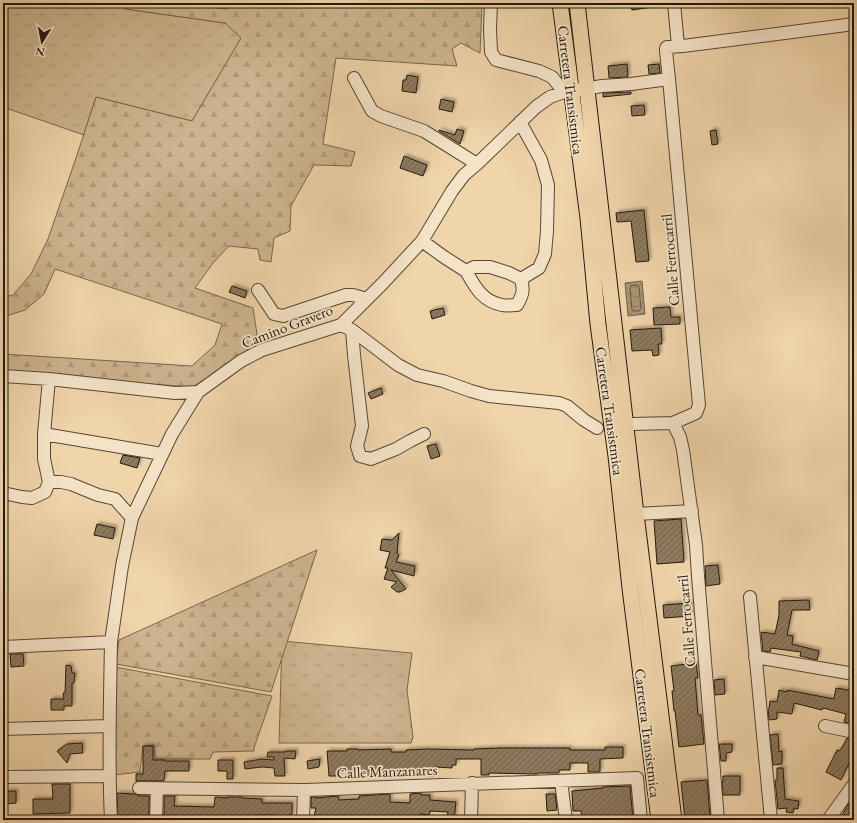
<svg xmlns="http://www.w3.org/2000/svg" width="857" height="823" viewBox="0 0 857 823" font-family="'EB Garamond',serif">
<defs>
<pattern id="grass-tufts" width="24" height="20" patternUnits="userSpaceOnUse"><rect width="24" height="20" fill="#cdb48f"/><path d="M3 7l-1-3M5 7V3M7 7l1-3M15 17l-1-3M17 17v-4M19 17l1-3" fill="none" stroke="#b09a7a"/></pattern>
<pattern id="forest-firs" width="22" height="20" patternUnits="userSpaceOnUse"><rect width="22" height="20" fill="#cdb48f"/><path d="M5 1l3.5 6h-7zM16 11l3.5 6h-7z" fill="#b09a7a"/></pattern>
<pattern id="water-waves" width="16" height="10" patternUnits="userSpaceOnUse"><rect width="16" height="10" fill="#aa9475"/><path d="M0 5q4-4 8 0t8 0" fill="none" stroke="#8a785e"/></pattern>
<pattern id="building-hatch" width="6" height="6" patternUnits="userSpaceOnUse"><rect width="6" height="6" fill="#8e7a5f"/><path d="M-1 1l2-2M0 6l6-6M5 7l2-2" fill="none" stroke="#74634d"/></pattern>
<filter id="shadow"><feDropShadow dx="2.5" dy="-2.5" stdDeviation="1" flood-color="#0004"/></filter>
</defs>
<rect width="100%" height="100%" fill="#f0d4aa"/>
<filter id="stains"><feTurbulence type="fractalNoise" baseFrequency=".005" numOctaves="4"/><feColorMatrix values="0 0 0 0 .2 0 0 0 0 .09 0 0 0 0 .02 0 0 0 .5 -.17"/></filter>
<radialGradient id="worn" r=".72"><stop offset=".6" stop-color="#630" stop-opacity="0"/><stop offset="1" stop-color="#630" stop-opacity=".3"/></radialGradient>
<path fill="url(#grass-tufts)" stroke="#78664e" d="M3 3H127L125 9 225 23 242 37 192 121 96 97 84 135 3 107Z
M282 641 412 653 407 690 413 737 411 743H279Z"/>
<path fill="url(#forest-firs)" stroke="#78664e" d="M127 3H178L227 9 229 3H482L480 53 461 43 452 49 457 66 336 58 323 144 355 152 351 166 314 165 291 206 290 231 274 238 271 262 260 260 258 249 229 246 213 263 195 288 253 308 257 334 246 352 193 387 3 374V354L192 366 215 345 222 324 55 269 44 294 25 310 3 317V297L13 295 31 274 48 239 76 158 96 97 192 121 241 38 225 23 125 9Z
M317 550 271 692 116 664 119 640Z
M115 667 272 696 254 748V751L213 752 210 759H155L154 745 143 746 140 772 114 775Z"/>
<path fill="url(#water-waves)" stroke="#74624b" d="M642 281 645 314 628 316 625 283Z"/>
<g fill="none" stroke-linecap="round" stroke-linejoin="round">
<path stroke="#665641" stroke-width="1" d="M637 285 639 287 641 309 639 311H634L632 310 630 288 631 286Z"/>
</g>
<path fill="url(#building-hatch)" stroke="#23180d" filter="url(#shadow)" d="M630 3H652L653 7 632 10Z
M627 64 628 77 609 78 608 66Z
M659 64 660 73 649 74 648 65Z
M407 75 418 77 416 93 402 91 403 80H406Z
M631 92V94L603 97V93Z
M441 99 454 102 452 112 439 109Z
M644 105 645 115 632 116 631 106Z
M457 129 464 131 460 144 439 131V130L455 135Z
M716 130 718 144 712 145 710 131Z
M404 156 427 165 423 176 400 168Z
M644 210 649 261 636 262 631 221 617 222 616 213Z
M232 286 247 291 245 298 229 292Z
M670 307 671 317H680V324L654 325 653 308Z
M443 308 445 315 432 319 430 311Z
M661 328 662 344H658L659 355 653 356 652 350 632 351 630 330Z
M381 388 383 394 371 399 368 393Z
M436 444 440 456 431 459 427 446Z
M123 455 140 458 137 468 120 463Z
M681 519 684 562 657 564 654 521Z
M97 524 115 528 113 539 94 535Z
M399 533 397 553 399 555 396 562 415 566 414 576 391 570 406 589 400 592H397L391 587 397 582 384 579 388 568H385L390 552 380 550 382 539 392 540Z
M718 565 720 584 706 586 705 566Z
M809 600 810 610H792L787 635 793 636 792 644 819 651 817 660 800 656 801 652 771 648 770 652 763 651 761 632 775 634 779 615V601Z
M690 603 691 616 664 618 663 605Z
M10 654H23L24 666 11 667Z
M696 663 698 678H695L698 715H701L704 744 679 747 675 711H674L672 691H674L671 666Z
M66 665 71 666 72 673H75L74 683H72V706H64V710H51V699H64L63 693H65Z
M724 679 725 694 715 695 714 680Z
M836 688 854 691V724L844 722 846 714 823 708 822 710 794 703 792 714 777 712V719L769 720 768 709H769L770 701 777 702 779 690 787 692V690L834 699Z
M778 734 779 752 782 751V764L773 765 770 735Z
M847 738 854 739V760L851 759 841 780 826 772 837 750 840 751Z
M82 743 83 753 70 754 67 763 57 751 67 744Z
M719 744H732V752L726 753V761H721Z
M143 746H153V760H165V761H189V771H165L164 781H136V774H143Z
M605 747H623V758L600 759V772H588V763H570V770H559V773H538V774H534L489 773V775H481V759H456V765H452V768L435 767V776H428V774L405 775V776H359V772L338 770V776H329L327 751H347V749H358V750L391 749V752H406V750L428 749 474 750V749L500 748H570V750H605Z
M285 751H296L295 759 284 758 285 776H275L274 768 262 767 245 769 244 762 262 759 274 760V757H267L268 752H285Z
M320 759 319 767 308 769 307 761Z
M218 760H233V779H227V771H218Z
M777 768H783L785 799 799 801 798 809 794 808 793 813 786 812 787 808 778 809 775 780H777Z
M723 776H740V795H723L722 782H723Z
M707 780 710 818 698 819 699 820H685L681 782Z
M52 784H70V813L33 814V799H53Z
M630 786 633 820H619L618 816 591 819V820H582L581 811H573L572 791 603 788V787Z
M7 791H16V803L7 804Z
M117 793 135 794 139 796H149V820H118Z
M421 793V795H430V800L456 802 454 820H446L448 812 430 811 429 815 420 814V820H313L316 808H311V797H316V798L338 796 339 800 359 799V796L390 794V802L410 803V794Z
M546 794H555L557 810 547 811Z
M164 796H175L174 806 214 807 215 797 227 798V797H242V798L262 799V803H292V815H288V820H277V815H255L256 820H165V815H164Z
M854 797V811L848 820H840L847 806Z"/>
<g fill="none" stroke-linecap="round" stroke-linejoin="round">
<g stroke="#564734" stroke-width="14">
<path id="minor" d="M491 3 490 29 491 52 496 60 539 71 552 77 564 92
M674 3 678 46
M354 78 372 111 381 116 424 131 477 164
M422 241 444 257 466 271 474 267H490L509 273 521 279 539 268 545 254 547 231 548 185 541 160 520 122
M466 271C475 287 482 301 502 305 506 306 512 305 517 305 523 294 524 291 521 279
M258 290 274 314 283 316 346 295H353L367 299
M341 325 352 330 398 365 417 375 443 381 471 391 489 396 559 403 567 406 584 420 597 428
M352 330 354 355 362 426 357 446 360 456 371 459 396 449 410 441 424 434
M3 376 49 379 175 393 198 392 241 361 262 350 341 325 383 283 422 241 452 191 464 175 477 164 536 107 550 97 564 92 602 86 631 84 669 79 666 51V48L667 47 683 46 854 24
M673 423 680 437 683 450 696 545 698 576 718 820
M633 424 673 423 696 413 699 405 669 79
M44 434 162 454
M49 482 44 459V434L49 379
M3 493 22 497 32 498 45 492 49 482H61L71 484 98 495 115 499 132 518 122 566 111 642
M636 514 692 511
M132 518 172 434 198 392
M750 597 771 820
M3 647 111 642C110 702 108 761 111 820
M755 657 854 674
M825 726 854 732
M3 729 109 726
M3 777 109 776
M561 781 566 820
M139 788 305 790 637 778 641 820
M156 820 157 788
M303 820 304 791 305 790
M471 820 472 783
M828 820 854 784"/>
</g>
<g stroke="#23180d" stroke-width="17">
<path id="major" d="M560 3 588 218 598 324 616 456 630 588 659 820
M577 3 636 514 674 820"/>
</g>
<use href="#minor" stroke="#f5e3c8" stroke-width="12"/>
<use href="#major" stroke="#f0d4aa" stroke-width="15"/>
</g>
<g text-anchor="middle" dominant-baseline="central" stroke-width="3.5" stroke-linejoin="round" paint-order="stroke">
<g font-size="15" fill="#23180d" stroke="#f5e3c8">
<text transform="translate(571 90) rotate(83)">Carretera Transistmica</text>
<text transform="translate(670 260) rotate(-95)">Calle Ferrocarril</text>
<text transform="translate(287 326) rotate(-21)">Camino Gravero</text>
<text transform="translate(610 411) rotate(82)">Carretera Transistmica</text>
<text transform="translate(686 621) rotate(-95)">Calle Ferrocarril</text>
<text transform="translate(648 733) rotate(83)">Carretera Transistmica</text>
<text transform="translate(387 771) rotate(-2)">Calle Manzanares</text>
</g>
</g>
<rect width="857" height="823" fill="none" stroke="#f0d4aa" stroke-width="16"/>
<rect x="4" y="4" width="849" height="815" fill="none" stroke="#23180d" stroke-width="2"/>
<rect x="8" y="8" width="841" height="807" fill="none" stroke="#23180d"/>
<g transform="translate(42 42) rotate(190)" stroke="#f5e3c8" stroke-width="3" paint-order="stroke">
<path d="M0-3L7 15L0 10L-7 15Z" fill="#23180d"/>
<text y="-6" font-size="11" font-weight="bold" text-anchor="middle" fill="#23180d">N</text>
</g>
<rect width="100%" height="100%" filter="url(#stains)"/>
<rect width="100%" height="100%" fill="url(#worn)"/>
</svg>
